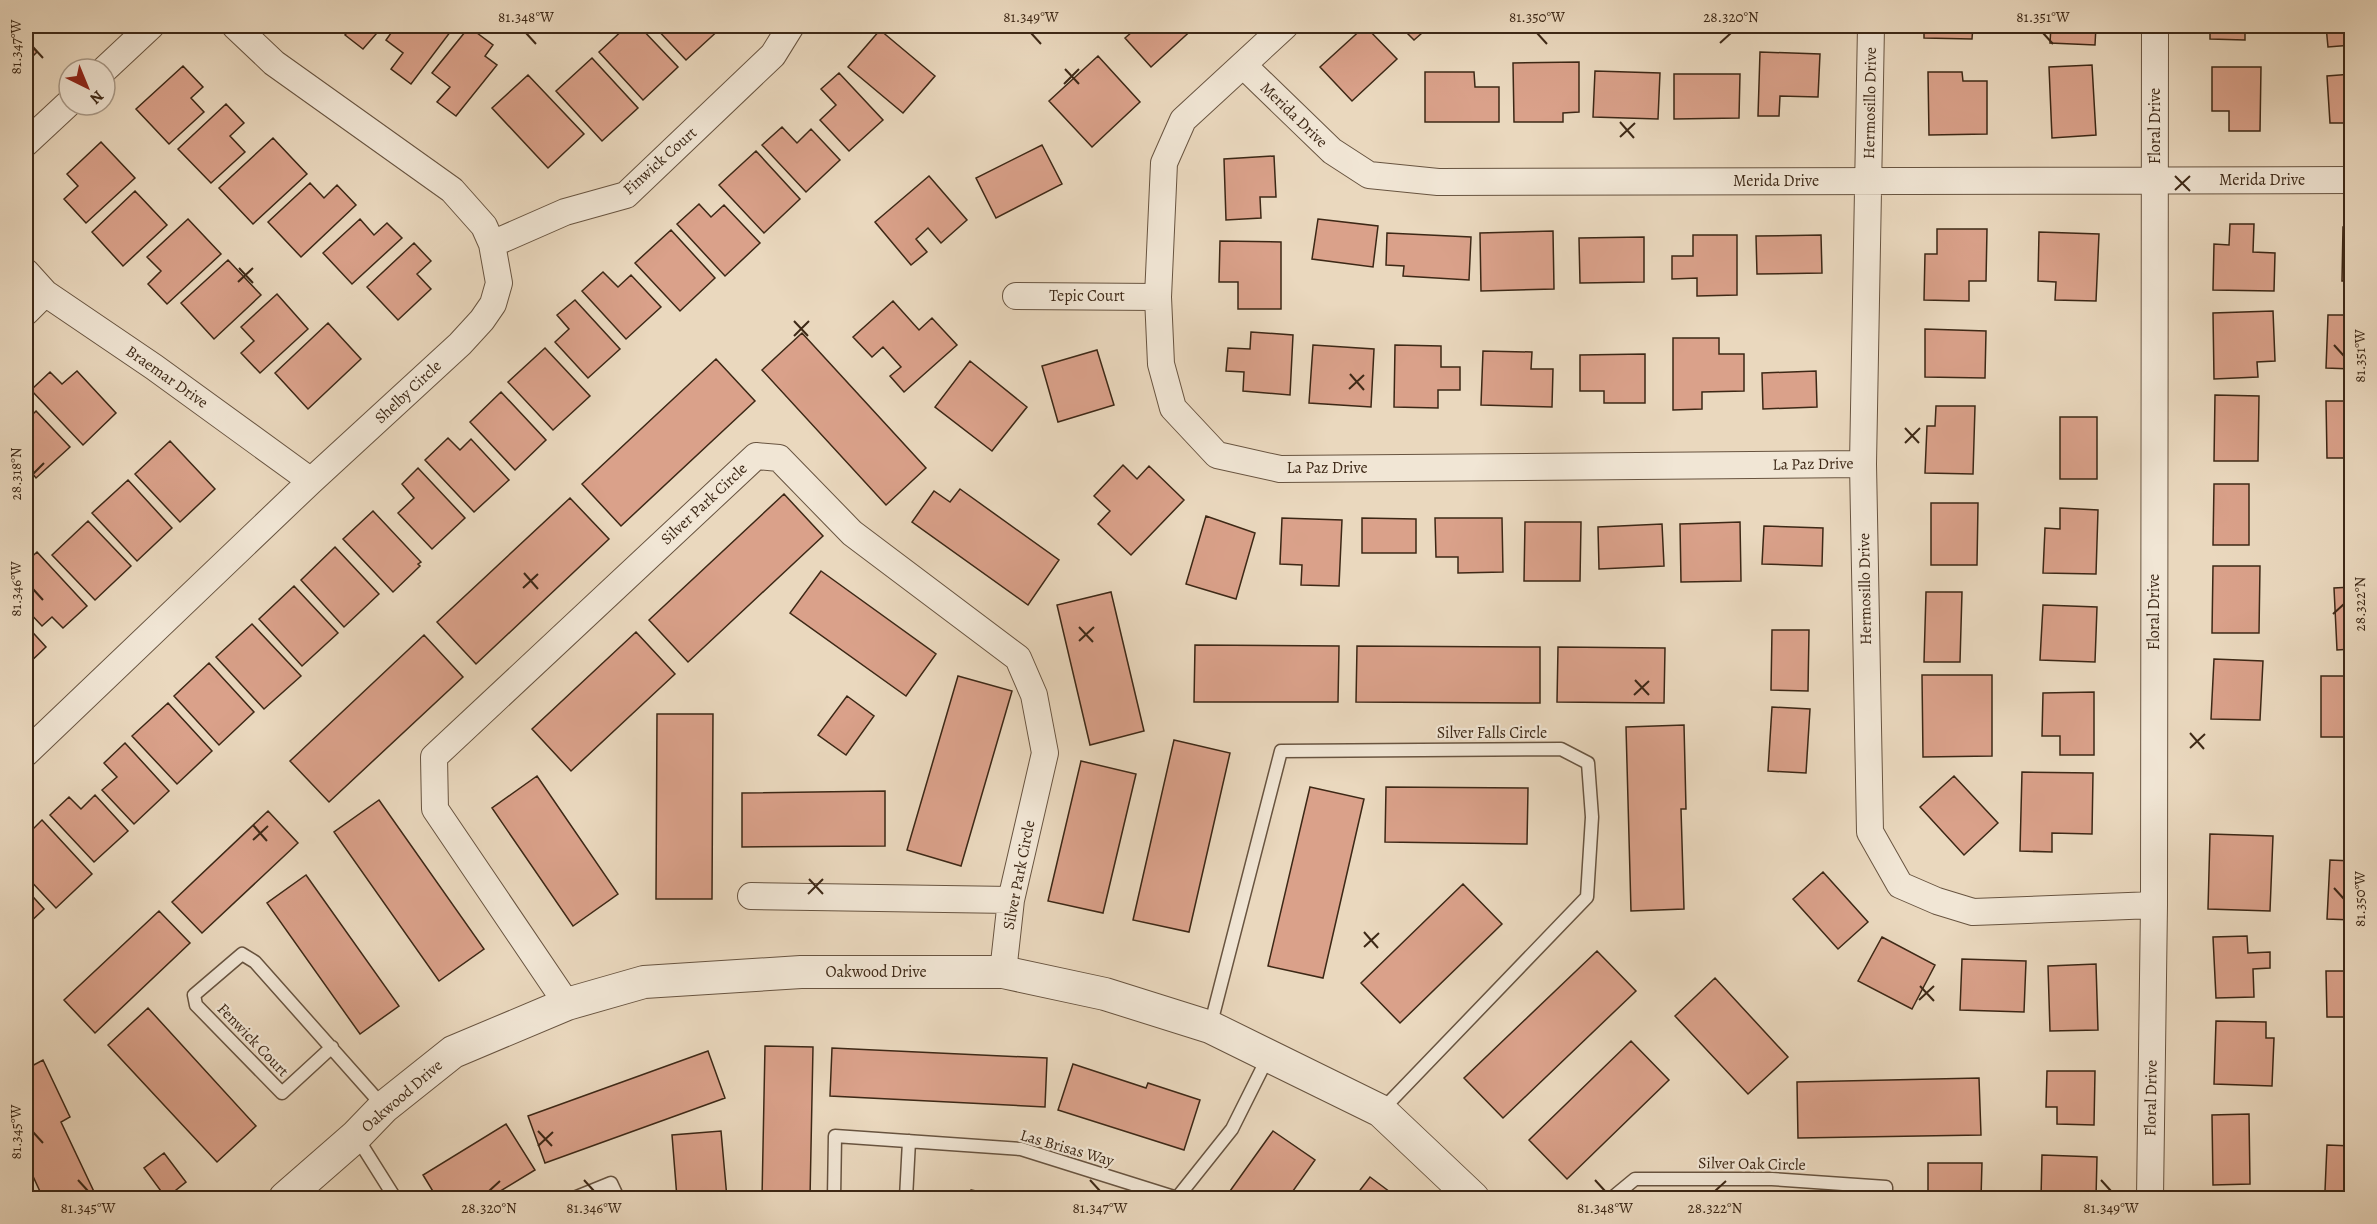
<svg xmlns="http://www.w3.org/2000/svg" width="2377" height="1224" viewBox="0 0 2377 1224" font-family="Alegreya,serif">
<rect width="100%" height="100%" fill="#ead8be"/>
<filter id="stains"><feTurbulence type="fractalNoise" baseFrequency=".00333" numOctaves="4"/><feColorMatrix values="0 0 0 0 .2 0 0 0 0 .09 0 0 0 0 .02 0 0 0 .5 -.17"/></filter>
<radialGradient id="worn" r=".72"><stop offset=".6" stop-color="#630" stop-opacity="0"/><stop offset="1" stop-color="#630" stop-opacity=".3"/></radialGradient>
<path fill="#daa18a" stroke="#3d2816" stroke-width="1.5" d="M26 26 39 27 26 39Z
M353 26H383L363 49 345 35Z
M396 26H444L451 31 411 84 391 69 403 53 386 40Z
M627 26H639L678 67 643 100 599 52Z
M654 26H720L722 27 686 60Z
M1139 26H1196L1151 67 1125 38Z
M1365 26 1397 59 1352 101 1320 67Z
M1400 26H1430L1414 40Z
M1924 26H1973L1972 39 1924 38Z
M2051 26H2096L2095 45 2050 43Z
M2210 26H2245V40L2210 39Z
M2326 26H2352V45L2328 47Z
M469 27 493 45 485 56 497 65 456 116 437 102 450 87 432 73Z
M880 30 935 76 903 113 848 67Z
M26 40 37 52 26 63Z
M1760 52 1820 54 1818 97 1780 96 1779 116H1758Z
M1098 56 1140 102 1092 147 1049 101Z
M592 58 638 108 602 141 556 91Z
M1579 62V112L1563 113V122H1514L1513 63Z
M2092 65 2096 135 2052 138 2049 67Z
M183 66 203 87 191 98 204 112 169 144 136 109Z
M2212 67H2261L2260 131H2229V111H2212Z
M1595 71 1660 73 1658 119 1593 117Z
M1425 72H1474L1475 87H1499V122H1425Z
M1928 72H1962L1963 81H1987V134L1929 135Z
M839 73 883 120 849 151 820 120 836 105 821 89Z
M1674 74H1740L1739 118 1674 119Z
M2352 74V128H2351V123H2330L2327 76Z
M528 75 584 134 548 168 492 108Z
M226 104 244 123 230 136 245 152 211 183 178 149Z
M782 127 797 143 811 129 840 160 806 192 762 145Z
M273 138 307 174 253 224 219 188Z
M101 142 135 178 86 223 64 199 78 186 67 174Z
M1042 145 1062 184 996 218 976 178Z
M756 151 800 199 764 233 719 185Z
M1274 156 1276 197H1260L1261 218 1226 220 1224 159Z
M929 176 967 220 941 243 928 228 916 239 927 252 911 265 875 222Z
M310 183 324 198 337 185 356 205 301 257 268 222Z
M135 191 167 225 123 266 92 232Z
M699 204 711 217 724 205 760 243 725 276 677 224Z
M188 219 221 254 167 304 148 284 161 271 147 257Z
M360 219 374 235 387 223 402 238 352 284 323 253Z
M1318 219 1378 226 1373 267 1312 259Z
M2230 224H2254L2253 252 2275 253 2274 291 2213 290 2214 244 2229 245Z
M2343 227H2352V281H2342Z
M1937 229H1987L1986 281H1969V301L1924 300 1925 254H1937Z
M671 230 715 278 680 311 635 263Z
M1553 231 1554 289 1481 291 1480 233Z
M2039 232 2099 234 2096 301 2055 300 2056 282 2038 281Z
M1387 233 1471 237 1469 280 1403 276 1404 266 1386 265Z
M1693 235H1737V295L1697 296V278L1672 279V256H1693Z
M1821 235 1822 273 1757 274 1756 236Z
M1644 237V282L1580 283 1579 238Z
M1220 241 1281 242V309H1238V282H1219Z
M414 243 431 261 417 274 431 289 398 320 367 287Z
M228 260 261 295 214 339 181 303Z
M603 272 618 287 631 275 661 307 626 339 582 291Z
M277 294 308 329 260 373 241 353 254 341 241 327Z
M575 300 620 349 588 378 555 342 569 329 557 315Z
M893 301 919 330 932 318 957 345 904 392 890 376 901 367 883 347 872 357 853 337Z
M2273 311 2275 361 2257 362 2258 377 2214 379 2213 313Z
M2328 315H2352V369L2326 368Z
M328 323 361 359 308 409 275 373Z
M1925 329 1986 331 1985 378 1925 377Z
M1251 332 1293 335 1290 395 1243 391 1244 372 1226 371 1228 348 1250 349Z
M802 333 926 468 886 505 762 370Z
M1673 338H1719V354H1744V391L1702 392V409L1673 410Z
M1313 345 1374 349 1371 407 1309 403Z
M1395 345 1441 346V367H1460V390H1438V408L1394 407Z
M545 348 590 396 553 430 508 382Z
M1097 350 1114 405 1058 422 1042 366Z
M1483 351 1532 352 1531 369H1553L1552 407 1481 405Z
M1645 354V403H1604V391H1580V355Z
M716 359 755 401 621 526 582 484Z
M970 361 1027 407 992 451 935 407Z
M77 371 116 413 83 445 31 390 50 372 62 384Z
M1816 371 1817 407 1763 409 1762 373Z
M501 392 546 440 515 470 470 422Z
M2215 395 2259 396 2258 461H2214Z
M2326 401H2352V458H2327Z
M1936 406H1975L1973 474 1925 473 1927 426H1935Z
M36 411 70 447 36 478 26 466V421Z
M2060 417H2097V479H2060Z
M448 438 460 450 471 439 509 480 474 512 425 460Z
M170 441 215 489 180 522 135 474Z
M1123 465 1137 479 1149 466 1184 500 1131 555 1098 524 1110 511 1094 496Z
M418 468 465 518 432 549 398 513 414 498 402 484Z
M128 480 172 528 137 561 92 513Z
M2214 484H2249V545H2213Z
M960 489 1059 560 1028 605 912 522 934 491 950 502Z
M2346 491H2352V554H2346Z
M784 494 823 536 688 662 649 620Z
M570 498 609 539 476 664 437 622Z
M1931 503H1978L1977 565H1931Z
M2060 508 2098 510 2096 574 2043 573 2045 528 2060 529Z
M373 511 421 562 418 564 420 566 393 592 343 539Z
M1206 516 1255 533 1236 599 1186 584Z
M1282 518 1342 520 1339 586 1301 585 1302 565 1280 564Z
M1362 518 1416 519V553H1362Z
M1435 518H1502L1503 572 1458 573V557H1436Z
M88 521 131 566 95 600 52 555Z
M1525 522H1581L1580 581H1524Z
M1740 522 1741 581 1681 582 1680 524Z
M1662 524 1664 566 1599 569 1598 527Z
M1764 526 1823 528 1822 566 1762 564Z
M335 547 379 594 344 627 301 580Z
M37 552 87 606 63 628 52 617 42 626 26 609V562Z
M2213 566H2260L2259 633H2212Z
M821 571 936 654 906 696 790 613Z
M294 586 338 633 302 666 259 619Z
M2352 587V649L2337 650 2334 588Z
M1111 592 1144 731 1090 745 1057 605Z
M1926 592H1962L1960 662H1924Z
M2043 605 2097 607 2095 662 2040 660Z
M252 624 301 676 264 709 216 657Z
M26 625 46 647 28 664 26 661Z
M1772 630H1809L1808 691 1771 690Z
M636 632 675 674 571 771 532 729Z
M424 635 463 677 329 802 290 761Z
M1195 645 1339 646 1338 702H1194Z
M1357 646 1540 647V703L1356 702Z
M1558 647 1665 648 1664 703 1557 702Z
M2214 659 2263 661 2260 720 2211 719Z
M209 663 254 712 219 745 174 696Z
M1922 675H1992V756L1923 757Z
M958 676 1012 691 961 866 907 850Z
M2321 676H2352V737H2321Z
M2094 692V755H2060V736H2042L2043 693Z
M847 696 874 716 846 755 818 735Z
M168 703 212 751 177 784 132 736Z
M1772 707 1810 709 1806 773 1768 771Z
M657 714H713L712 899H656Z
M1684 725 1686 809H1681L1684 909 1631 911 1626 727Z
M1174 740 1230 753 1189 932 1133 920Z
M125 743 169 791 134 824 102 790 117 777 104 763Z
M1081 761 1136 774 1103 913 1048 901Z
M2347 764 2352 765V829H2344Z
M2022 772 2093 773 2092 834 2052 833V852L2020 851Z
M537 776 618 894 573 926 492 808Z
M1954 776 1998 823 1964 855 1920 807Z
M1310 787 1364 799 1323 978 1268 966Z
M1386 787 1528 788 1527 844 1385 842Z
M885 791V846L742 847V793Z
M95 795 128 831 94 862 50 815 69 797 81 809Z
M379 800 484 949 439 981 334 832Z
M268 811 298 843 202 933 172 902Z
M42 820 92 874 56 908 26 876V863L33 856 26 849V836Z
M2210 834 2273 836 2270 911 2208 909Z
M2330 860 2352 861V920L2327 919Z
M1823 872 1868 922 1838 949 1793 899Z
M306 875 399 1006 360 1034 267 903Z
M1463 884 1502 924 1400 1023 1361 983Z
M26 889 44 909 26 926Z
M159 911 190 943 95 1033 64 1000Z
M2247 936 2248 953 2270 952V968L2253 969 2254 997 2216 998 2213 937Z
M1882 937 1935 965 1912 1009 1858 981Z
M2346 948H2352V1017H2327L2326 971H2346Z
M1597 951 1636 991 1503 1118 1464 1078Z
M1962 959 2026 961 2024 1012 1960 1010Z
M2096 964 2098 1030 2050 1031 2048 966Z
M1715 978 1788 1057 1748 1094 1675 1016Z
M148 1008 256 1126 217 1162 108 1045Z
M2216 1021 2266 1022V1038H2274L2272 1086 2214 1084Z
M2348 1040H2352V1106H2347Z
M1631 1041 1669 1080 1567 1179 1529 1140Z
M765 1046 813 1047 810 1198H762Z
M832 1048 1047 1058 1045 1107 830 1096Z
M708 1051 725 1098 545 1163 528 1116Z
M43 1060 70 1117 61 1122 97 1198H43L26 1161V1069Z
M1073 1064 1146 1088 1148 1083 1200 1100 1184 1150 1058 1110Z
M2047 1071H2095L2094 1125 2057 1124V1107H2046Z
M1979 1078 1981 1135 1798 1138 1797 1082Z
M2249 1114 2250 1184 2213 1185 2212 1115Z
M506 1124 535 1170 489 1198H437L423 1175Z
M721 1131 727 1198H677L672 1135Z
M1273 1131 1315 1160 1288 1198H1225Z
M2327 1145 2352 1146V1192L2325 1191Z
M164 1153 186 1182 166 1198 144 1168Z
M2042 1155 2097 1157 2096 1198H2041Z
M1928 1163H1982L1981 1198H1928Z
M1370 1177 1398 1198H1354Z
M971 1190 1013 1198H969Z"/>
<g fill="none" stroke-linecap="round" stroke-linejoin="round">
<g stroke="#685440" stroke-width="15">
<path id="service" d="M1210 1027 1281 751 1561 749 1588 763 1592 817 1587 897 1382 1110
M332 1047 282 1093 196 1005 194 995 242 954 255 962 383 1106
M356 1136 395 1198
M574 1198 611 1183 618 1198
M834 1198 835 1136 1021 1149 1177 1198
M906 1198 909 1141
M1177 1198 1232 1129 1269 1055
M1612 1198 1635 1179H1772L1886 1187V1198"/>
</g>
<g stroke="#685440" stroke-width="28">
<path id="minor" d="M1285 26 1183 120 1164 163 1158 297 1161 364 1173 408 1217 455 1280 469 1863 464
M1871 26 1863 464 1870 832 1900 885 1937 901 1973 912 2154 905
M1243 65 1332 151 1369 175 1438 182 2352 180
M105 69 151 26
M26 143 69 103
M492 244 565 212 626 195 773 55 791 26
M26 272 45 293 154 367 311 481
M1016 296 1158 297
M26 312 45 293
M26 753 311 481 460 344 482 320 493 304 499 283 492 244 484 226 452 190 274 63 235 26
M751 896 1011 900
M567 1004 435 809 434 757 756 456 779 458 852 533 1018 658 1034 695 1045 753 1011 900 1003 972
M2150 1198 2154 905 2155 26"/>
</g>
<g stroke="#685440" stroke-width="34">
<path id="tertiary" d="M285 1198 356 1136 384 1107 453 1052 567 1004 644 982 801 972H1003L1105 994 1210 1027 1381 1111 1473 1198"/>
</g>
<use href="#service" stroke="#f1e6d5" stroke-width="12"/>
<use href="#minor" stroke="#f1e6d5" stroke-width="26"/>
<use href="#tertiary" stroke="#f1e6d5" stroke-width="32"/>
</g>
<path fill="none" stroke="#3d2816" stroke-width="2" d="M526 33 536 44M1031 33 1041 44M1537 33 1547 44M2043 33 2053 44M1720 43 1731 33M33 47 43 58M1065 69 1079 84M1064 84 1079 69M1620 122 1634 138M1620 137 1635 123M2175 176 2190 191M2175 190 2190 176M239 268 253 283M238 282 253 268M794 321 808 336M794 336 809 321M2334 345 2344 356M1350 374 1364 390M1349 389 1364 375M1905 428 1919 443M1905 443 1920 428M33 474 44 463M524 573 538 589M523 588 538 574M33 589 43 600M2333 614 2344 604M1079 627 1093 642M1079 641 1094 627M1635 680 1649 695M1634 695 1649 681M2190 733 2204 749M2190 748 2205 734M253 825 267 841M253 840 268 826M809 879 823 894M2334 888 2344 899M808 894 823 879M1364 932 1378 948M1364 947 1379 933M1920 986 1934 1001M1919 1000 1934 986M538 1131 552 1146M33 1132 43 1143M538 1146 553 1132M78 1180 88 1191M584 1180 594 1191M1090 1180 1100 1191M1595 1180 1605 1191M2101 1180 2111 1191M489 1191 500 1181M1715 1191 1726 1181"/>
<g text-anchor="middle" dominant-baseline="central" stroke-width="4.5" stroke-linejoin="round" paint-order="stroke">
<g font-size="16" fill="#3d2816" stroke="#f1e6d5">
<text transform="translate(1870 103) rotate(-89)">Hermosillo Drive</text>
<text transform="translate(1294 115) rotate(44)">Merida Drive</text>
<text transform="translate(2155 126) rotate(-90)">Floral Drive</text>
<text transform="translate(660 161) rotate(-42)">Finwick Court</text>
<text x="2262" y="180">Merida Drive</text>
<text x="1776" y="181">Merida Drive</text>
<text x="1087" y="296">Tepic Court</text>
<text transform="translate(167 377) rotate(35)">Braemar Drive</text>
<text transform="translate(408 392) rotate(-43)">Shelby Circle</text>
<text transform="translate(1813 464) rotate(-1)">La Paz Drive</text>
<text x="1327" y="468">La Paz Drive</text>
<text transform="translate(704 504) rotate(-43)">Silver Park Circle</text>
<text transform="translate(1865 589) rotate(-91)">Hermosillo Drive</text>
<text transform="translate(2154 612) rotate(-90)">Floral Drive</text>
<text x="1492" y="733">Silver Falls Circle</text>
<text transform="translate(1019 875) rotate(-79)">Silver Park Circle</text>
<text x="876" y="972">Oakwood Drive</text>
<text transform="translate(253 1040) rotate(46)">Fenwick Court</text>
<text transform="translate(402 1096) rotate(-41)">Oakwood Drive</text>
<text transform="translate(2151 1098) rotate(-89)">Floral Drive</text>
<text transform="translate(1067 1148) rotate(16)">Las Brisas Way</text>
<text transform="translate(1752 1164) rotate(1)">Silver Oak Circle</text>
</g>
</g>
<rect width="2377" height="1224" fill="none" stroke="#ead8be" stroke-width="66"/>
<g transform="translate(87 87) rotate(137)"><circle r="28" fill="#f1e6d5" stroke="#a99a89" stroke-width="1.5"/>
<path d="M0-4.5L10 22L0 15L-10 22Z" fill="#8f2418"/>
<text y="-9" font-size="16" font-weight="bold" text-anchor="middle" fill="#3d2816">N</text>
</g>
<rect x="33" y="33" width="2311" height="1158" fill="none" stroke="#3d2816" stroke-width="2"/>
<g font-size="15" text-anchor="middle" fill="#3d2816">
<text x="526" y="22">81.348°W</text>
<text x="1031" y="22">81.349°W</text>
<text x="1537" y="22">81.350°W</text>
<text x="1731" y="22">28.320°N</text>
<text x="2043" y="22">81.351°W</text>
<text transform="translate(16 47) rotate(-90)" y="5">81.347°W</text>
<text transform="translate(2360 356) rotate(-90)" y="5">81.351°W</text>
<text transform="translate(16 474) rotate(-90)" y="5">28.318°N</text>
<text transform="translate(16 589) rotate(-90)" y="5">81.346°W</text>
<text transform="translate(2360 604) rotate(-90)" y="5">28.322°N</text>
<text transform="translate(2360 899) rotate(-90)" y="5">81.350°W</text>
<text transform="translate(16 1132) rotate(-90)" y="5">81.345°W</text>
<text x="88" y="1213">81.345°W</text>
<text x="489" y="1213">28.320°N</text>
<text x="594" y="1213">81.346°W</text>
<text x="1100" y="1213">81.347°W</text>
<text x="1605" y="1213">81.348°W</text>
<text x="1715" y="1213">28.322°N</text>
<text x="2111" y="1213">81.349°W</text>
</g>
<rect width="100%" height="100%" filter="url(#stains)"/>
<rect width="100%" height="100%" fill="url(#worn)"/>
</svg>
